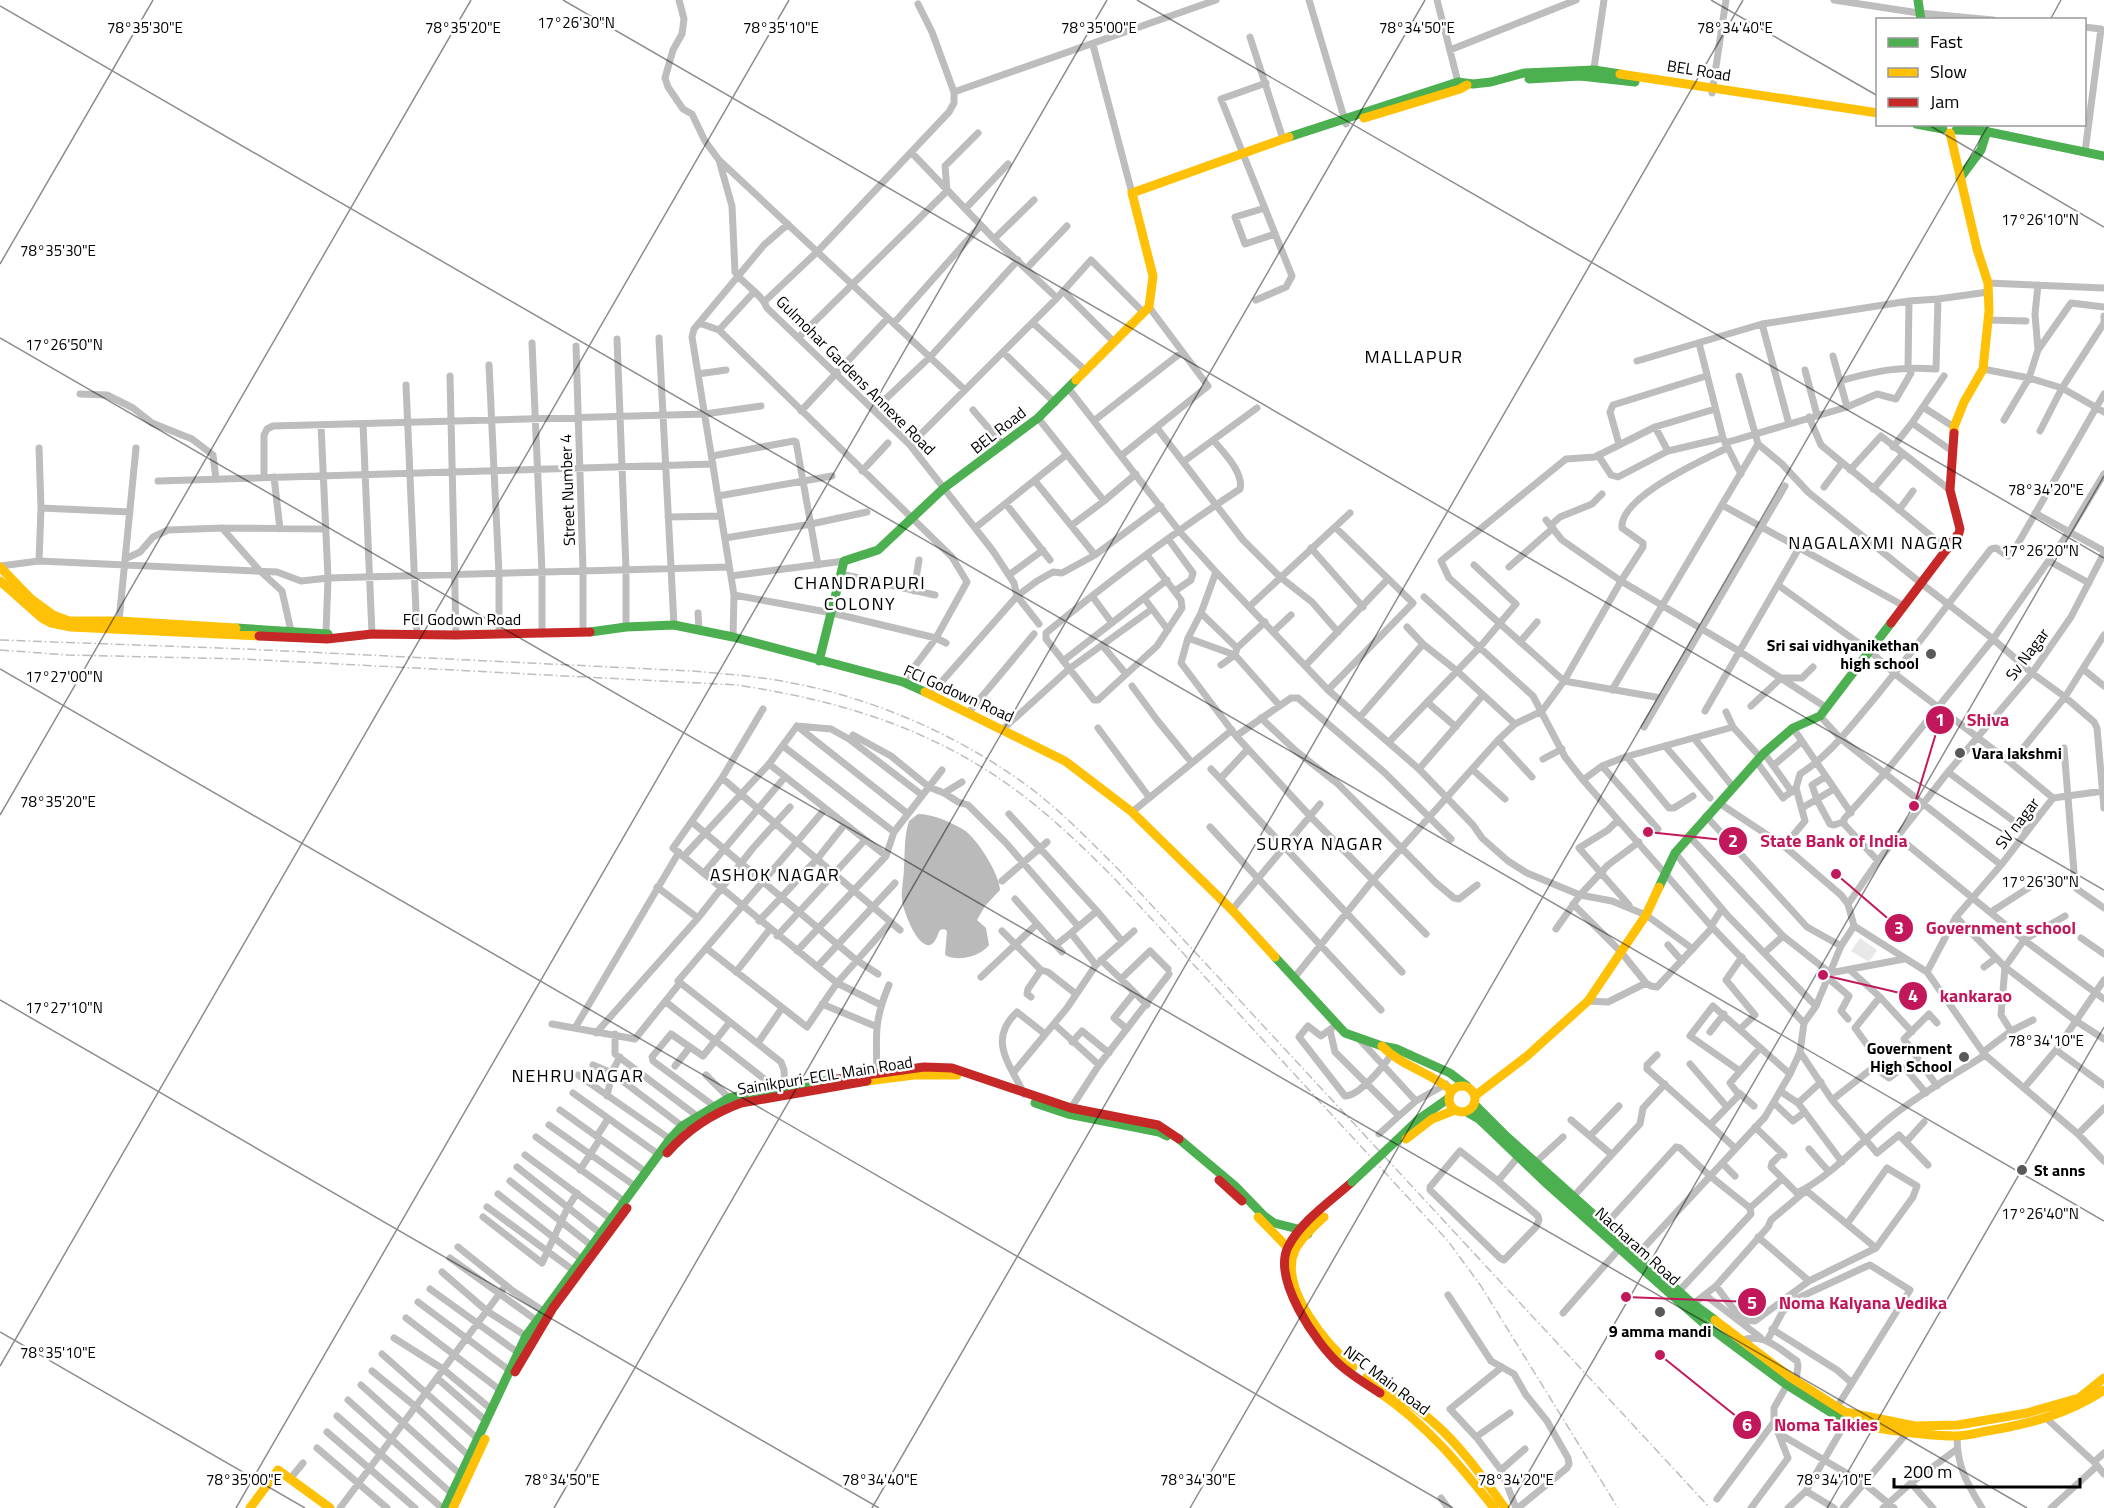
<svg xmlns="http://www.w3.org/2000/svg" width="2104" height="1508" viewBox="0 0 2104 1508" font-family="'Titillium Web',sans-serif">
<rect width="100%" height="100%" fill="#fff"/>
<path fill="#e8e8e8" d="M1860 938 1877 950 1869 962 1851 951Z"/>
<path fill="#bababa" d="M918 814C933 814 951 822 964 830 977 838 1000 875 1000 890L985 906 977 920 986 928 989 945C980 957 957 962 945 955L947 931 944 929 940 930C937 935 936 943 930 945 917 948 903 910 902 900 901 889 904 878 904 867 905 851 904 836 909 821Z"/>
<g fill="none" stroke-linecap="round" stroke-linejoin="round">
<path stroke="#bdbdbd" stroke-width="7" d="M679 0 684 19 682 34 673 50 665 78 668 87 683 109 692 114 705 141 719 160 965 390
M1309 0 1346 124
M1437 0 1458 82
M1834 0 1919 13 1993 20
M918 4 932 32 954 92
M2084 27 2101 29 2085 152
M1250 37 1283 139
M1093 45 1132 193
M1450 50 1576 0
M1593 75 1604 0
M1712 93 1726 0
M911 152 994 239 1057 298
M719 160 732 206 735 272C744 285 762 294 767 308L910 445 993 551 1014 583 1017 596 1039 624
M1265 208 1235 217 1245 244 1275 234
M965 209 1008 164
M994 239 1034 200
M1027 268 1067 226
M1988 283 2104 288
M2038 285 2035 314 2038 350
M1063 291 1114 342
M754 292 719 330 952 557 967 582 936 638 903 682
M1256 300 1286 287 1292 276 1221 99 1266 83
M765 301 818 251 949 112 954 103V92L1216 0
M1988 320 2026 321
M699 323 764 245 788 224
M894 323 981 225
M1033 323 1086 371
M1762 324 1789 424
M719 330 699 323 694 329 692 337 734 595 733 637
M659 338 674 625
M798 338 947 191 945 166 978 133
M617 339 626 569V627
M532 343 542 572V634
M1699 343 1723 438 1741 474
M576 346 583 570V633
M1004 353 1055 403
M1833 356 1847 407
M1637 361 1762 324 1909 301 1938 299 1988 292
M489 365 499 574V634
M1983 369 2029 378 2062 388 2104 412
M1805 370 1817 415
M698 374 726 370
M450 376 456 635
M1739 376 1758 444 1782 464 1808 492 1922 584 1993 639 2032 673 2065 697 2094 722 2097 728 2104 808
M1944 376 1912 423 1952 451
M1840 381C1875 371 1899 366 1936 369L1938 299
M406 385 417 635
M1069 389 1180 532 1216 572 1328 690 1419 769 1473 825 1482 838 1508 861 1527 873 1580 895 1612 901 1646 915 1693 949
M80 394 107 395 133 408 152 423 192 439 213 455 216 479
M1926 409 1954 427
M874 410 931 356 1018 260
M973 410 1003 445
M801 411 888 318
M1809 417 1821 445 1948 550
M1038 418 1104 501
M1095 420 1182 352
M2004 420 2029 378 2038 350 2071 303 2104 307
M363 424 372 634
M321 425 328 578 326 633
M1157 428 1243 540 1280 577 1312 602 1338 632
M2040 431 2062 388 2104 323V316
M1725 443 1847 407 1877 394 1896 399 1911 373 1908 367 1909 301
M1619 444 1610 412 1613 405 1706 376
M910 445 1057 298 1091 260 1144 313
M1893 447 1912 423
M1668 451 1723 438
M1122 455 1208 386 1149 307
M1598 455 1611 475 1618 477 1668 451 1655 427
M712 456 794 441 796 442 818 565
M1183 462 1257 408
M1850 470 1881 436 1950 490
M862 471 888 443
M264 476V435L267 429 273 426 705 414 761 406
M274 477 280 529
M158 481 713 464
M1035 481 1095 555 1161 506
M1824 487 1842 463
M1873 489 1902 455
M718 496 832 476
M1006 504 1050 560
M1722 505 1904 606
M41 508 130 512
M1899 510 1913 491
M2035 513 2104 551
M668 517 721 516
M1546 520 1562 540 1621 581 1739 651 1827 708
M1072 525 1104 501 1136 474
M1551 525 1560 517 1592 504 1602 494
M222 528 260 571 282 591 291 631
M975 528 1066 455
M725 538 811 524 867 512
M1169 540 1193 573 1191 580 1175 591
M1311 548 1363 607
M1147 555 1181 600 1182 608 1157 646 1098 700H1094L1046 639V633C1108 582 1173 533 1240 489 1244 473 1224 453 1214 441
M125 559 140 552 153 537 168 530 222 528 325 529
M39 561 41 508 39 448
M2049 561 2089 583
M0 566 39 561 277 572 301 581 328 578 729 567
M1509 567 1553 528
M1216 572 1201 613 1237 648
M841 574 935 595
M1009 575 1043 550
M731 576 844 561
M1778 585 1871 652 1895 674 2011 763 2053 798 2001 865 1956 917 1927 972
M914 591 919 560
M734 595 832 613 936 638 946 643
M1092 596 1112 623
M1424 597 1533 696 1565 757 1583 780 1711 926 1804 1023
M1144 598 1168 630
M1250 606 1350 513
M698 613 699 630
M1201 613 1188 638 1181 663 1236 736 1310 816 1426 934
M119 621 136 448
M1265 622 1237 648 1235 655 1280 706
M1407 627 1423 644 1457 671 1515 724
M1274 631 1291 615
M1188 638 1235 655
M1520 642 1537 622
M1102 645 1126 674
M1063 661 1167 580
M1221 665 1235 655
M1305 666 1388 579
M2083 669 2104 686
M1328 690 1413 603 1335 527
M1612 690 1758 444
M930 695 1017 596 1037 581 1053 572 1062 573 1095 555
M1661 698 1564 681 1449 578 1441 561 1566 459 1595 457 1655 427 1715 409
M1427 702 1456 727
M1751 706 1781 678H1802L1813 667
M763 709 722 778 673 848 837 983 881 1005
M1705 711 1799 548
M969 712 1034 634
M1726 712 1733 727
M1820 716 1841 739 2001 865
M1360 717 1423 644
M1261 718 1296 751 1338 784 1436 883 1454 898 1459 899 1477 885
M797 726 831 729 849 739 922 795
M797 726 908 814
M1644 727 1785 486
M1098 728 1149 797
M1793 728 1851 813
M1003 729 1069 669 1152 609
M853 735 891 756 929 787 944 793 958 802 968 805 1006 843 1078 926
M1236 736 1291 698H1298L1385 773 1451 839
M1694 738 1733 787
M1498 740 1532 777
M1389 742 1480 647 1516 604 1474 565
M783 746 894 832
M1665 746 1710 798
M2064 748 2075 884 2077 889 2104 908
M1764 753 1792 792
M1627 757 1669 808H1674L1693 796
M1543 759 1562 749
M1756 761 1783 798 1796 788
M1192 763 1232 730
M2011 763 2065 697 2104 635
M769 764 886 856
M1774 765 1801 742
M1602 766 1625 757 1733 727 1760 757
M1211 769 1402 972
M1419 769 1483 695
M1473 770 1505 799
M1948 772 2027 831
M1825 777 1812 785 1817 800 1830 824 1834 825 1843 822
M722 778 900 930
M1221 778 1248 749
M1583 780 1602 766 1658 829
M944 793 962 782
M2053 798 2104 791
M1719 803 1784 846 1841 895 1848 904 1854 926 1927 972 1985 1055 2078 1134 2104 1161
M1802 808 1834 789
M1132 812 1192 763 1157 720 1132 686
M1009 814 1097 911 1071 933 1096 965
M1706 816 1807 927 1841 946
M1618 820 1608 830 1579 848 1629 905
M692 822 856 960 878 974
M1210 827 1381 1010
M1689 836 1783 936 1830 973 1904 959
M1898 837 2024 940 2104 999
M1784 846 1805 821 1796 788 1800 774C1830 755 1851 726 1874 699 1914 650 1952 599 1991 549L1996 548 2008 556 2012 554 2104 394
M1675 853 1728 916 1816 1006
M684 856 769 764 797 726
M1878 861 1844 824V819L1885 773 1993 639 2069 532 2104 474
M704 873 785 777
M1002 881 1047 842
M657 887 698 918
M1015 899 1062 952
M1573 904 1621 952 1646 983 1651 986 1657 987 1712 928
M1848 904 1878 861 1948 772 2032 673 2071 617 2104 553
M1232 910 1320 804
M1097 911 1122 941
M1991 912 2044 878H2074
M1956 917 2005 967 2076 1021 2104 1039
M759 921 818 858 845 824
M1711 926 1722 909
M1556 929 1580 895 1608 865 1639 842
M1002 931 1041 970 1028 989 1027 994 1031 997
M777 936 865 840
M2081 938 2104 954
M1056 945 1071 933
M1668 945 1682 961
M706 948 807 1027 837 983 891 922
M797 951 886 856 894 832 942 770
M1764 953 1783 936
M1101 960 1121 979
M817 967 895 883
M1984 967 1996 958
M1041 970 1048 972 1076 994
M1851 971 1880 997 1912 1032
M736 972 770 929
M981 977 1037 924
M1294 978 1373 880 1498 740 1515 724 1542 711 1564 681 1621 581 1643 547V543L1622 528C1619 497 1703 460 1727 448
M1828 978 1849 996 1841 1011 1848 1019
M1588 1001 1608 1002 1646 983
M666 1002 777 1089
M822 1004 875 1026
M1147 1005 1121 979 1150 951 1168 969
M1937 1023 1929 1014 1904 1039 1937 1086
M552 1024 635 1039 680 983
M1054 1024 1099 1065
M1336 1025 1321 1036 1308 1026 1299 1037 1345 1096C1359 1096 1383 1067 1391 1055
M575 1028 679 852
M1127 1029 1114 1018 1134 993
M1740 1029 1755 1015 1726 980 1742 957
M1330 1030 1335 1052 1399 1116 1416 1101 1446 1084
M2011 1031 2001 1015 2005 967 2024 940 2065 916
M1710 1032 1724 1014
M596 1033 698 918 753 848 790 807
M615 1034V1054L697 1116
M1359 1039 1416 1101
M1072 1042 1082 1031 1109 1053
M758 1043 782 1008
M1868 1046 1855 1028 1880 997
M2056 1050 2104 1085
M1800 1052 1832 1100 1877 1153 1899 1135 1928 1165
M1983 1052 2011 1031 2033 1020
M1657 1055 1647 1065V1069L1710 1125 1739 1095 1730 1083 1760 1048
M1690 1064 1727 1107
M593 1065 612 1073 682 1126
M675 1066 690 1047
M1740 1071 1690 1036 1713 1006 1790 1074
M1014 1072 1067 1008 1096 965 1134 931
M877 1073C876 1035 874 1020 889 985
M578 1075 670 1139
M706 1075 729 1098
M2024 1088 2056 1050 2104 980
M785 1090 784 1070 781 1062 678 981 825 809
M1780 1091 1798 1103 1842 1162
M573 1093 658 1154
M1739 1093 1754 1106
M1024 1094C1010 1064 987 1040 1017 1012L1045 1034
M607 1096 613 1070 620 1057
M1832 1100 1874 1067 1889 1078 1902 1068H1905L1926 1093
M1774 1103 1793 1121 1805 1112
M1798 1103 1821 1082
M714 1106 653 1061 652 1057 671 1034 703 1056 730 1022
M1071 1108 1099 1065 1169 974
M560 1110 646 1172
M1571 1120 1611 1154
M549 1125 635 1186
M1710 1125 1735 1148
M1755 1127 1784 1155
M1379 1134 1399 1116
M2078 1134 2104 1108
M597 1136 608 1119
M1590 1136 1619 1106
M536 1137 624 1201
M1906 1142 1924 1122
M1809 1149 1829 1172
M1782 1153 1772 1163 1771 1167 1797 1193C1833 1175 1860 1142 1891 1117 1920 1094 1954 1075 1985 1055
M525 1155 611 1219
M1536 1162 1563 1137
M1722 1163 1735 1176
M517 1167 600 1233
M580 1170 600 1139
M510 1181 592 1246
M1498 1181 1460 1151 1430 1187V1190L1500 1258 1504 1260 1536 1227 1539 1220 1538 1216 1498 1181 1518 1157
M498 1194 581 1259
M1573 1197 1640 1124 1643 1108 1665 1084
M487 1207 573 1270
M1750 1208 1782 1179
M483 1217 542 1263 568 1207 577 1193
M1847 1224 1887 1168 1917 1186 1913 1197 1876 1248
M1605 1225 1676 1147 1680 1148 1710 1176 1750 1208 1751 1214 1679 1291
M458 1247 513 1291 543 1311
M1635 1257 1765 1117 1790 1074 1800 1052 1804 1023 1816 1006 1841 946 1854 926
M450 1258 536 1320
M442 1272 487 1311 526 1336
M1716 1286C1725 1297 1739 1322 1755 1321L1809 1281
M430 1289 517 1352
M1448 1295 1491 1361 1514 1374 1526 1395 1547 1421 1568 1458 1569 1464 1567 1468 1518 1508
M1705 1295 1760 1337
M418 1302 509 1370
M1693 1304 1716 1286 1768 1227 1771 1220 1803 1193 1808 1192 1876 1248 1809 1281 1758 1237
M1563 1313 1619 1249
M406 1318 500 1390
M1772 1329 1837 1370 1852 1383
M394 1338 443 1369 491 1409
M1741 1341C1763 1331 1779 1349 1797 1361L1798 1366 1796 1380
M1767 1341 1783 1311 1798 1298 1865 1267 1870 1265 1910 1290 1837 1407
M382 1354 478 1439
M1502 1367 1450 1409 1476 1437 1501 1470 1516 1508
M372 1371 416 1407 469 1456
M437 1378 486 1421
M361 1385 461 1475
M348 1400 452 1494
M337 1416 442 1508
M2046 1418 2094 1462 2104 1474
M327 1432 415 1508
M1778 1433 1865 1484 1894 1508
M1957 1436C1957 1466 1966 1482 1982 1508
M1476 1437 1510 1413
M317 1448 387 1508
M2094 1462 2104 1453
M1501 1470 1525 1449
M290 1479 303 1463
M1911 1483 1933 1508
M1806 1491 1834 1508
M1441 1498 1448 1508
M1717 1499 1774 1422
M340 1508 506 1285
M1751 1508 1788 1458 1774 1422V1408L1787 1385
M1788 1508 1806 1491 1846 1422
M1843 1508 1907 1433V1429
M1883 1508 1911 1483 1957 1449
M2051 1508 2097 1466"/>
<path stroke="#4caf50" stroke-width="9" d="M1918 0 1921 20
M1529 79 1580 76 1635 82
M1916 124 1943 129
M1956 130 1984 131 2104 156
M1289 137 1458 82 1473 84 1491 82 1524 73 1594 70 1620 74
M1960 178 1981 150 1987 131
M236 628 328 634
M590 632 626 627 674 625 733 637 903 682 925 692
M819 661 844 561 878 550 944 488 1038 418 1076 380
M1659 887 1675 853 1764 753 1793 728 1820 716 1891 623
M1275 957 1345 1033 1382 1046 1397 1049 1450 1073 1467 1086
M1035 1103 1068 1114 1159 1132 1167 1136
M1475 1105 1505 1135 1693 1304 1715 1320
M1467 1112 1479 1119 1548 1185 1702 1322 1787 1385 1846 1422 1877 1428
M1179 1139 1235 1186 1264 1216 1274 1223 1302 1230 1308 1234
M1396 1141 1419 1119 1449 1098
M445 1508 526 1336 670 1139 682 1126 729 1098 784 1087 838 1079"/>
<path stroke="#ffc107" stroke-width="9" d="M1620 74 1878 113
M1364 118 1460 89 1467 85
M1950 133 1977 249 1988 283 1989 311 1983 369 1964 402 1954 427V433
M1076 380 1149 307 1153 276 1132 193 1289 137
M0 567 31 599 53 615 69 621H119L236 628
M0 581 42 618 51 623 71 627 259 636
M925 692 1065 761 1132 812 1232 910 1275 957
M1382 1046C1402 1067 1431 1072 1452 1091
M867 1081 914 1075H957
M1449 1099a13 13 0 1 1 26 0a13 13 0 1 1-26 0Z
M1476 1095 1527 1056 1588 1001 1646 915 1659 887
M1406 1139 1432 1119 1455 1110
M1258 1217 1294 1254
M1324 1217C1313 1227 1300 1239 1294 1252 1280 1290 1327 1345 1353 1367
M1715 1320 1790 1377 1845 1412 1915 1426 1958 1425 2027 1413 2079 1398 2104 1378
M1367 1377C1390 1391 1413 1404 1433 1422 1461 1446 1483 1478 1505 1508
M1380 1393C1426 1424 1460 1465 1494 1508
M1877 1428C1903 1432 1929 1436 1955 1436 1966 1436 1977 1433 1987 1431 2029 1424 2068 1414 2104 1390
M250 1508 278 1470 330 1508
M453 1508 485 1439"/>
<path stroke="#c62828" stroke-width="9" d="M1891 623 1959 533 1960 529 1950 490 1954 433
M259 636 327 639 372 634 456 635 590 632
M838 1079 924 1067 952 1068 1071 1108 1158 1125 1179 1139
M667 1153C688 1129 711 1114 741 1103L867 1081
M1219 1180 1242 1201
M1352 1182C1331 1201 1301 1221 1288 1247 1272 1279 1316 1343 1339 1364 1351 1375 1366 1384 1380 1393
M515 1372 553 1308 627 1208"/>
<path stroke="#bdbdbd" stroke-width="1.5" stroke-dasharray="9 3 1.5 3" stroke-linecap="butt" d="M0 640 246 649 692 671C724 674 756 676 787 682 873 698 954 733 1025 784 1059 809 1089 840 1119 870L1710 1508
M0 650 68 655 244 659 737 685C842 701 935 729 1021 794 1054 819 1084 848 1113 877L1448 1241 1481 1286 1618 1508"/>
<path stroke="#4caf50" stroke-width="9" d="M1352 1182 1396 1141"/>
</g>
<path fill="none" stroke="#000" stroke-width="1.5" stroke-opacity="0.45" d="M563 0 2104 890M1137 0 2104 558M1711 0 1878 96M0 6 2104 1221M2050 20 2061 0M1927 124 2104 227M0 264 153 0M0 338 2027 1508M0 669 1453 1508M0 815 471 0M0 1000 879 1508M0 1332 305 1508M0 1366 789 0M236 1508 1107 0M554 1508 1425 0M872 1508 1743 0M1190 1508 1989 124M1508 1508 2104 476M1827 1508 2104 1027"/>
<g fill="#595959" stroke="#fff" stroke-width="2">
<circle cx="1931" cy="654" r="6"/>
<circle cx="1960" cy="753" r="6"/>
<circle cx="1964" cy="1057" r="6"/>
<circle cx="2022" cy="1170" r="6"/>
<circle cx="1660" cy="1312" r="6"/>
</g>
<g text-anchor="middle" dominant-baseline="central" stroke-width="5" stroke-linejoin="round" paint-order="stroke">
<g font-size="16" fill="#000" stroke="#fff">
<text transform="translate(1699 70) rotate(9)">BEL Road</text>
<text transform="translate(856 375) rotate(45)">Gulmohar Gardens Annexe Road</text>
<text transform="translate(998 430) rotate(-38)">BEL Road</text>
<text transform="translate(567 490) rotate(-92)">Street Number 4</text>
<text x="462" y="619">FCI Godown Road</text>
<text transform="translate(2027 654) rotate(-53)">Sv Nagar</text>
<text transform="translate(959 693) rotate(24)">FCI Godown Road</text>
<text transform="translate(2017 823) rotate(-52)">SV nagar</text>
<text transform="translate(825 1075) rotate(-9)">Sainikpuri-ECIL Main Road</text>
<text transform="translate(1638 1246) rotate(42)">Nacharam Road</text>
<text transform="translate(1387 1380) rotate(37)">NFC Main Road</text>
</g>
<g font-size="16" font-weight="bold" fill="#000" stroke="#fff" text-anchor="end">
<text x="1919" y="645">Sri sai vidhyanikethan<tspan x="1919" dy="18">high school</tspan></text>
<text x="1972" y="753" text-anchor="start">Vara lakshmi</text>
<text x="1952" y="1048">Government<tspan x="1952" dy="18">High School</tspan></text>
<text x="2034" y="1170" text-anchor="start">St anns</text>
<text x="1660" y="1331" text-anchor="middle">9 amma mandi</text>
</g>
<g font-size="18" letter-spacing="1.5" fill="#000" stroke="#fff">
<text x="1414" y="356">MALLAPUR</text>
<text x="1876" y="542">NAGALAXMI NAGAR</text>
<text x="860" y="582">CHANDRAPURI<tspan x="860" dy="21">COLONY</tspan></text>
<text x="1320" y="843">SURYA NAGAR</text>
<text x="775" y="874">ASHOK NAGAR</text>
<text x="578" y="1075">NEHRU NAGAR</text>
</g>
</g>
<g font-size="15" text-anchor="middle" fill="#000" stroke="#fff" stroke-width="5" stroke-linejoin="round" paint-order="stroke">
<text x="576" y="28">17°26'30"N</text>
<text x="145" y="33">78°35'30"E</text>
<text x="463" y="33">78°35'20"E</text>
<text x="781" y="33">78°35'10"E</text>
<text x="1099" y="33">78°35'00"E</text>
<text x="1417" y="33">78°34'50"E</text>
<text x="1735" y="33">78°34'40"E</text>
<text x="2040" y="225">17°26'10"N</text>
<text x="58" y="256">78°35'30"E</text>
<text x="64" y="350">17°26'50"N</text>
<text x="2046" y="495">78°34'20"E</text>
<text x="2040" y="556">17°26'20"N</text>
<text x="64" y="682">17°27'00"N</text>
<text x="58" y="807">78°35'20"E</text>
<text x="2040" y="887">17°26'30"N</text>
<text x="64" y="1013">17°27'10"N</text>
<text x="2046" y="1046">78°34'10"E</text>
<text x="2040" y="1219">17°26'40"N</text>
<text x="58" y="1358">78°35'10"E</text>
<text x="244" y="1485">78°35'00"E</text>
<text x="562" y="1485">78°34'50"E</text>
<text x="880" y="1485">78°34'40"E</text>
<text x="1198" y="1485">78°34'30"E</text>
<text x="1516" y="1485">78°34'20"E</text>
<text x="1834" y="1485">78°34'10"E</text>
</g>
<path fill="none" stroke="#c2185b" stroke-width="2" d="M1914 806L1940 720M1648 832L1733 841M1836 874L1899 928M1823 975L1913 996M1626 1297L1752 1302M1660 1355L1747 1425"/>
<g fill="#c2185b" stroke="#fff" stroke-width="2">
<circle cx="1914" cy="806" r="6"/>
<circle cx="1648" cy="832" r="6"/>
<circle cx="1836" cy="874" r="6"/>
<circle cx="1823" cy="975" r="6"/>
<circle cx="1626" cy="1297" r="6"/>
<circle cx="1660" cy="1355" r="6"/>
<circle cx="1940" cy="720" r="15"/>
<circle cx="1733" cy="841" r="15"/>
<circle cx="1899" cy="928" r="15"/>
<circle cx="1913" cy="996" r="15"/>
<circle cx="1752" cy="1302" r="15"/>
<circle cx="1747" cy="1425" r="15"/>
</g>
<g font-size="18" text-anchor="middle" font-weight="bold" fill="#fff">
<text x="1940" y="726">1</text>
<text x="1733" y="847">2</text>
<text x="1899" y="934">3</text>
<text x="1913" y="1002">4</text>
<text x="1752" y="1309">5</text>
<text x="1747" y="1431">6</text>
</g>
<g font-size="18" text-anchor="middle" font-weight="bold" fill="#c2185b" stroke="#fff" stroke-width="5" stroke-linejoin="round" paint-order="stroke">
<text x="1988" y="726">Shiva</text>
<text x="1834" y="847">State Bank of India</text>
<text x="2001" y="934">Government school</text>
<text x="1976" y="1002">kankarao</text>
<text x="1863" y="1309">Noma Kalyana Vedika</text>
<text x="1826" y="1431">Noma Talkies</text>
</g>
<rect x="1876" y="18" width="210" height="108" fill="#ffffff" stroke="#999999" stroke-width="1.5"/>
<rect x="1888" y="38" width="30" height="9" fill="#4caf50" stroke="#999999" stroke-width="1.5"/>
<text x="1930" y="48" font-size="18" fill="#000000">Fast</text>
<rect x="1888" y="68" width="30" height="9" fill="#ffc107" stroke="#999999" stroke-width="1.5"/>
<text x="1930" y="78" font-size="18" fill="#000000">Slow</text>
<rect x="1888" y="98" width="30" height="9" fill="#c62828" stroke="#999999" stroke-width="1.5"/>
<text x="1930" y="108" font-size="18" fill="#000000">Jam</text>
<path d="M1894 1478v9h186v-9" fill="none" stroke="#000000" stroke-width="3"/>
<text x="1903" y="1478" font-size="18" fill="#000000" stroke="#ffffff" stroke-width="4.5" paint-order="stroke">200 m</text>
</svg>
